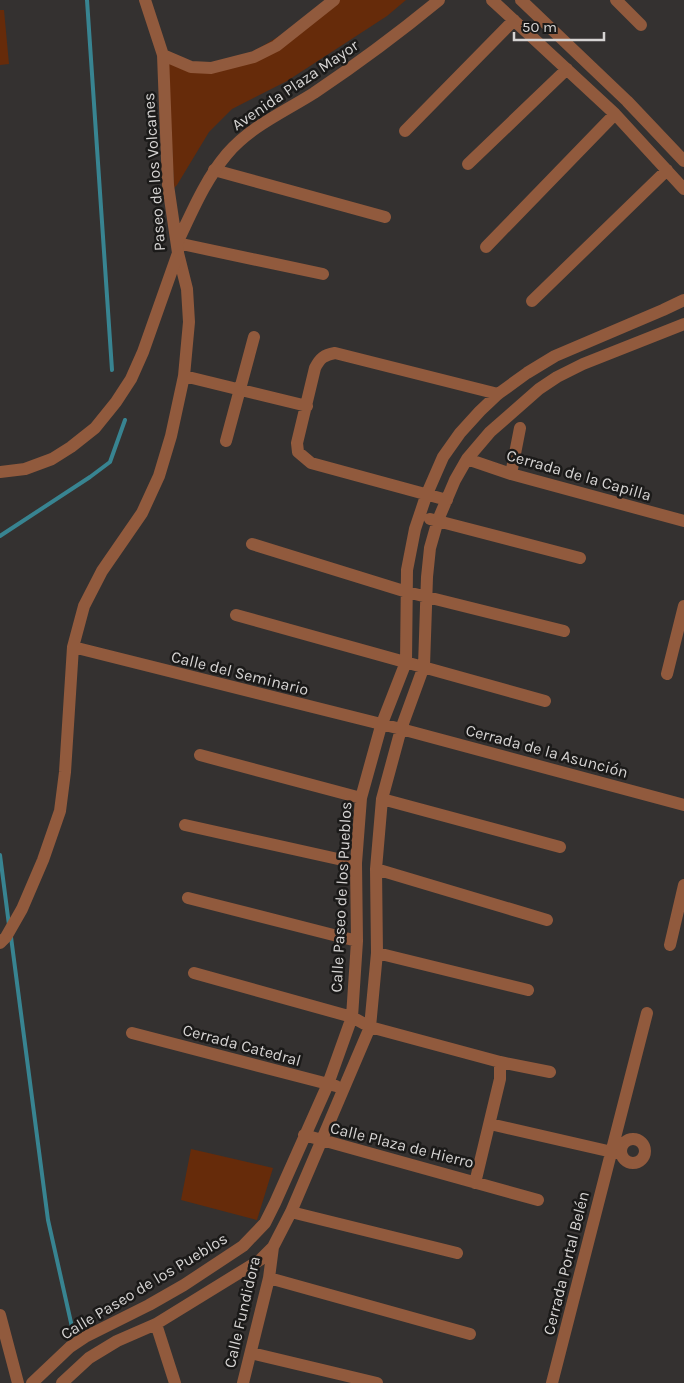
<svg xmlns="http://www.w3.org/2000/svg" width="684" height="1383" viewBox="0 0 684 1383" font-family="Karla,sans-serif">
<rect width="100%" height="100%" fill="#343130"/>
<path fill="#662b0a" d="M330 0H406L387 16 287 81 232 109 209 132 177 185 174 188 168 63 236 62 301 23Z
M0 10H4L9 64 0 65Z
M191 1149 273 1168 257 1220 181 1200Z"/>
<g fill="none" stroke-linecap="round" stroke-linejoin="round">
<path stroke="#388491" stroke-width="4" d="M87 0 112 370
M0 536 90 477 110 462 125 420
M0 855 9 925
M11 937 48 1220 72 1327"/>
<path stroke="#915a3d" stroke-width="12" d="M492 0 615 114 684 189
M521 0 627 101 684 161
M616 0 641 25
M405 131 514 20
M468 164 567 69
M214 170 385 217
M177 243 323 274
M486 247 615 114
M532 301 667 170
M184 376 307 406
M226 441 254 337
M467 459 511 474 684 521
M511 474 520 428
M447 500 311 463 298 452 297 443 315 368C320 358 324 355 335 353L498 394
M430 519 580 558
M252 544 407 592 564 631
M236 615 545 701
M73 647 401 729 684 805
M667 674 684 606
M200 755 361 798
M382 799 560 847
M185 825 356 863
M376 869 547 920
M188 898 357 941
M0 943 6 937 22 909 43 860 60 811 65 772 73 647 84 606 102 571 142 513 159 476 171 436 184 376 189 322 187 289 178 253
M670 945 684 885
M377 953 528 990
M194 973 352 1017 370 1027 500 1062 550 1072
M132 1033 336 1086
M490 1124 621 1154
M304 1135 538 1200
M621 1151a12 12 0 1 1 24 0a12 12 0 1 1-24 0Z
M475 1183 500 1079V1062
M291 1212 457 1253
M269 1278 470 1334
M0 1315 18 1383
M156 1324 175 1383
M251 1353 377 1383
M32 1383 70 1347 85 1337 149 1305 184 1285 243 1246 265 1223 275 1203 328 1084 352 1017 357 941 356 863 361 798 381 726 406 662 407 570 415 529 426 496 443 457 460 433 480 411 498 394 527 373 555 356 663 310 684 300
M62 1383 89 1358 117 1341 156 1324 260 1260 273 1247 291 1212 370 1027 377 953 376 869 382 799 401 729 424 666 427 577 430 548 438 520 455 480 467 459 490 432 539 389 557 377 583 364 684 324
M243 1383 269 1278 273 1247
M552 1383 647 1013"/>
<path stroke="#915a3d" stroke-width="12" d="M163 55 191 67 211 68 254 57 276 46 334 0
M177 243C192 212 205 180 227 154 251 126 284 112 314 93 357 64 399 33 439 0
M0 472 25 469 52 459 71 447 95 428 116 402 131 379 143 352 178 253 168 185 163 55 145 0"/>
</g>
<g text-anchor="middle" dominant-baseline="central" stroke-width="5" stroke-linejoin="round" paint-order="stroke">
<g font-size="16" fill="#d6d4d3" stroke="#1b1a19">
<text transform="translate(295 85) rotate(-34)">Avenida Plaza Mayor</text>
<text transform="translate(154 172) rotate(-94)">Paseo de los Volcanes</text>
<text transform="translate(579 475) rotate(16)">Cerrada de la Capilla</text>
<text transform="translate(240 673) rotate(14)">Calle del Seminario</text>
<text transform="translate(547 751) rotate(15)">Cerrada de la Asunción</text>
<text transform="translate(341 897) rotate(-87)">Calle Paseo de los Pueblos</text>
<text transform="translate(242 1045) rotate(15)">Cerrada Catedral</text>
<text transform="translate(402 1145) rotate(14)">Calle Plaza de Hierro</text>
<text transform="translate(566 1263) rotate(-76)">Cerrada Portal Belén</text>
<text transform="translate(144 1286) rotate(-31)">Calle Paseo de los Pueblos</text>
<text transform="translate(242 1312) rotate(-77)">Calle Fundidora</text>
</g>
</g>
<path d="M514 32v8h90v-8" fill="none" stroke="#d6d4d3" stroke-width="2.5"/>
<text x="522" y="32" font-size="15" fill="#d6d4d3" stroke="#1b1a19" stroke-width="4" paint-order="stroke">50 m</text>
</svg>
